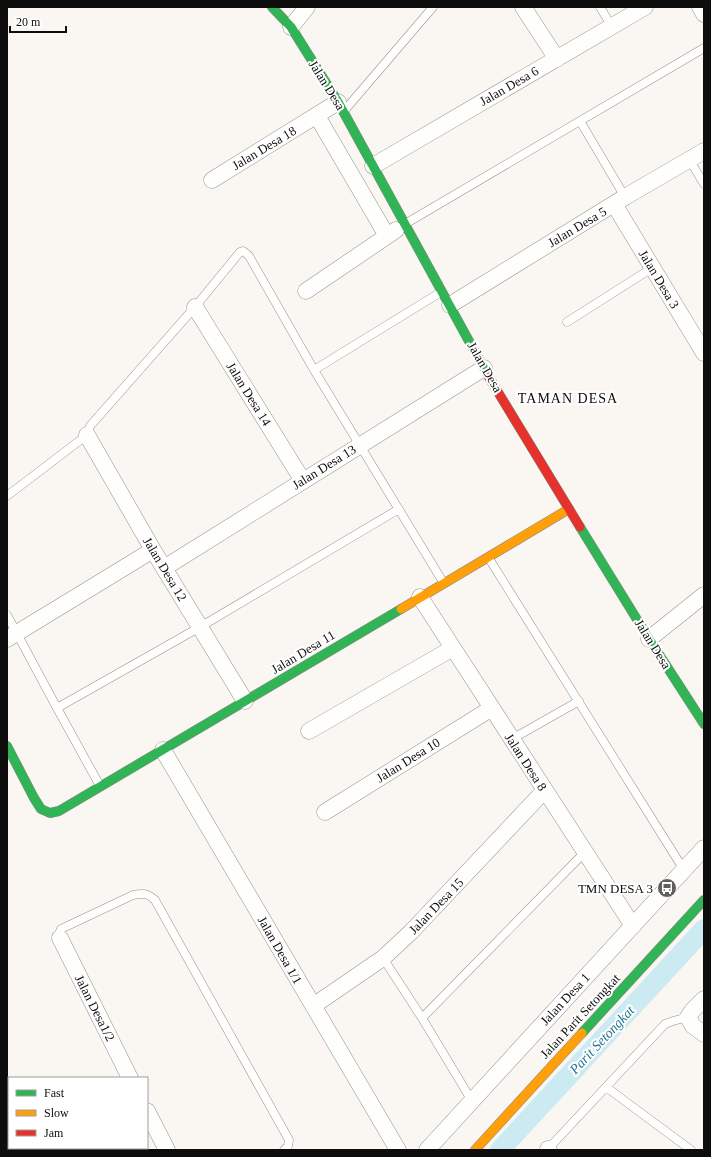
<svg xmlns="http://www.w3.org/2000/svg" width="711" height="1157" viewBox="0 0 711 1157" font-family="Georgia,serif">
<rect width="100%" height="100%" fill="#faf7f2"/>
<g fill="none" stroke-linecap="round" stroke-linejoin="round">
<path stroke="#cceaf1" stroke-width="20" d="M500 1150 704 929"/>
<g stroke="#949290" stroke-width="9">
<path id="lane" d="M600 7 612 27
M344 111 433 7
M580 121 625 197
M689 159 704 184
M405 224 704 48
M567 322 652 268
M314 370 441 292
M7 496 87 435 90 426 195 307 240 252 243 251 249 256 314 370 443 582
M488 557 684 870
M7 615 57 708 100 786
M57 708 200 627 399 509
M512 739 579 701
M60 938 59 934 61 929 133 895C143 893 147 893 155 900L289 1140 288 1146 284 1150
M383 958 422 1018 472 1101
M422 1018 585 852
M606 1087 691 1150
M547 1150 665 1024 673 1021 688 1017"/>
</g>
<g stroke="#949290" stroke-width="17">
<path id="street" d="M523 7 557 59
M700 7 704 14
M291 27 307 7
M317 116 387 236
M373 166 645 7
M212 180 338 102
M614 204 704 353
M306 291 396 230
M450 305 625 197 704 151
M195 307 303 481
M87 435 153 550 245 701
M164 568 484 368
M420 597 633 926
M7 639 153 550
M649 639 704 595
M309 731 453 648
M163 750 398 1150
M325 812 492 708
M60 938 130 1078
M704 999 693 1010 688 1017 693 1026 704 1034
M313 1006 383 958 411 932 545 790
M147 1111 167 1150
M548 1149 549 1150
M427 1150 704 848"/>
</g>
<g stroke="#8a8987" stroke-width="10">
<path id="fast" d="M272 7 291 27 338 102 487 374
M580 527 649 639 704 724
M7 746 34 798 41 809 50 813 59 811 401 609
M582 1033 704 900"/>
</g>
<g stroke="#8a8987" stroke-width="10">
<path id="slow" d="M401 609 569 509
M475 1150 582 1033"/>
</g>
<g stroke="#8a8987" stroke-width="10">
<path id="jam" d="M487 374 580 527"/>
</g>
<use href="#lane" stroke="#fefefd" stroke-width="8"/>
<use href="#street" stroke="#fefefd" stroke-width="16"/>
<use href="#fast" stroke="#30b455" stroke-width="9"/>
<use href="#slow" stroke="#ff9f0a" stroke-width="9"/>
<use href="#jam" stroke="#e5322d" stroke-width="9"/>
</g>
<defs>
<g id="bus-disc" transform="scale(1)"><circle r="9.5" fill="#605f5d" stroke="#fff"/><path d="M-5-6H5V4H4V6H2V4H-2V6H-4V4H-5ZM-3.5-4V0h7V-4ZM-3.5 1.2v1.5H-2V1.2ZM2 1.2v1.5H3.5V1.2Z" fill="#fff"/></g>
</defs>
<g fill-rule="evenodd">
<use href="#bus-disc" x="667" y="888"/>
</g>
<g text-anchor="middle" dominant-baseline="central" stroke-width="4" stroke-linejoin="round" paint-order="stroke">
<g font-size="13" fill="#0d0d0d" stroke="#fff">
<text transform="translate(327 85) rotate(58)">Jalan Desa</text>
<text transform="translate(509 86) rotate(-30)">Jalan Desa 6</text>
<text transform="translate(264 148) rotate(-31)">Jalan Desa 18</text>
<text transform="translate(577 227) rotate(-31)">Jalan Desa 5</text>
<text transform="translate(659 279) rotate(59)">Jalan Desa 3</text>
<text transform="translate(485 367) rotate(60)">Jalan Desa</text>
<text transform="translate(249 394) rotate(58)">Jalan Desa 14</text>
<text transform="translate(324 467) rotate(-32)">Jalan Desa 13</text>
<text transform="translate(165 569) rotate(59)">Jalan Desa 12</text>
<text transform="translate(653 644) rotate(58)">Jalan Desa</text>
<text transform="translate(303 652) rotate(-31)">Jalan Desa 11</text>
<text transform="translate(408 760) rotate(-32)">Jalan Desa 10</text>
<text transform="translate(526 762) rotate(57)">Jalan Desa 8</text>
<text transform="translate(436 906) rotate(-46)">Jalan Desa 15</text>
<text transform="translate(280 950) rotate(60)">Jalan Desa 1/1</text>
<text transform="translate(565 999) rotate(-47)">Jalan Desa 1</text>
<text transform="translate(95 1008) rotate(63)">Jalan Desa1/2</text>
<text transform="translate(580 1016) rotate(-47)">Jalan Parit Setongkat</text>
</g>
<g font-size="13" fill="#0d0d0d" stroke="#fff" text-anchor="end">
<text x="653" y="888">TMN DESA 3</text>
</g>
<g font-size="14" letter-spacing="1" fill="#0d0d0d" stroke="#fff">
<text x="568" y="398">TAMAN DESA</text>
</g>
<g font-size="14" font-style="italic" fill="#237493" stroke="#fff">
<text transform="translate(602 1040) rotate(-47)">Parit Setongkat</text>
</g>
</g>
<rect width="711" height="1157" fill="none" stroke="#0d0d0d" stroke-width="16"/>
<rect x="8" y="1077" width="140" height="72" fill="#ffffff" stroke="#9e9e9e"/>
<rect x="16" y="1090" width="20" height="6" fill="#30b455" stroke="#9e9e9e"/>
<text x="44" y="1097" font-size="12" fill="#0d0d0d">Fast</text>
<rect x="16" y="1110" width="20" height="6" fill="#ff9f0a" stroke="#9e9e9e"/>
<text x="44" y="1117" font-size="12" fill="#0d0d0d">Slow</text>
<rect x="16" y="1130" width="20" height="6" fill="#e5322d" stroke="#9e9e9e"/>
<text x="44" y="1137" font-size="12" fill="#0d0d0d">Jam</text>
<path d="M10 26v6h56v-6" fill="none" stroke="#0d0d0d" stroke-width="2"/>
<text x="16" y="26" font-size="12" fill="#0d0d0d" stroke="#ffffff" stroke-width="3" paint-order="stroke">20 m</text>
</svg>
